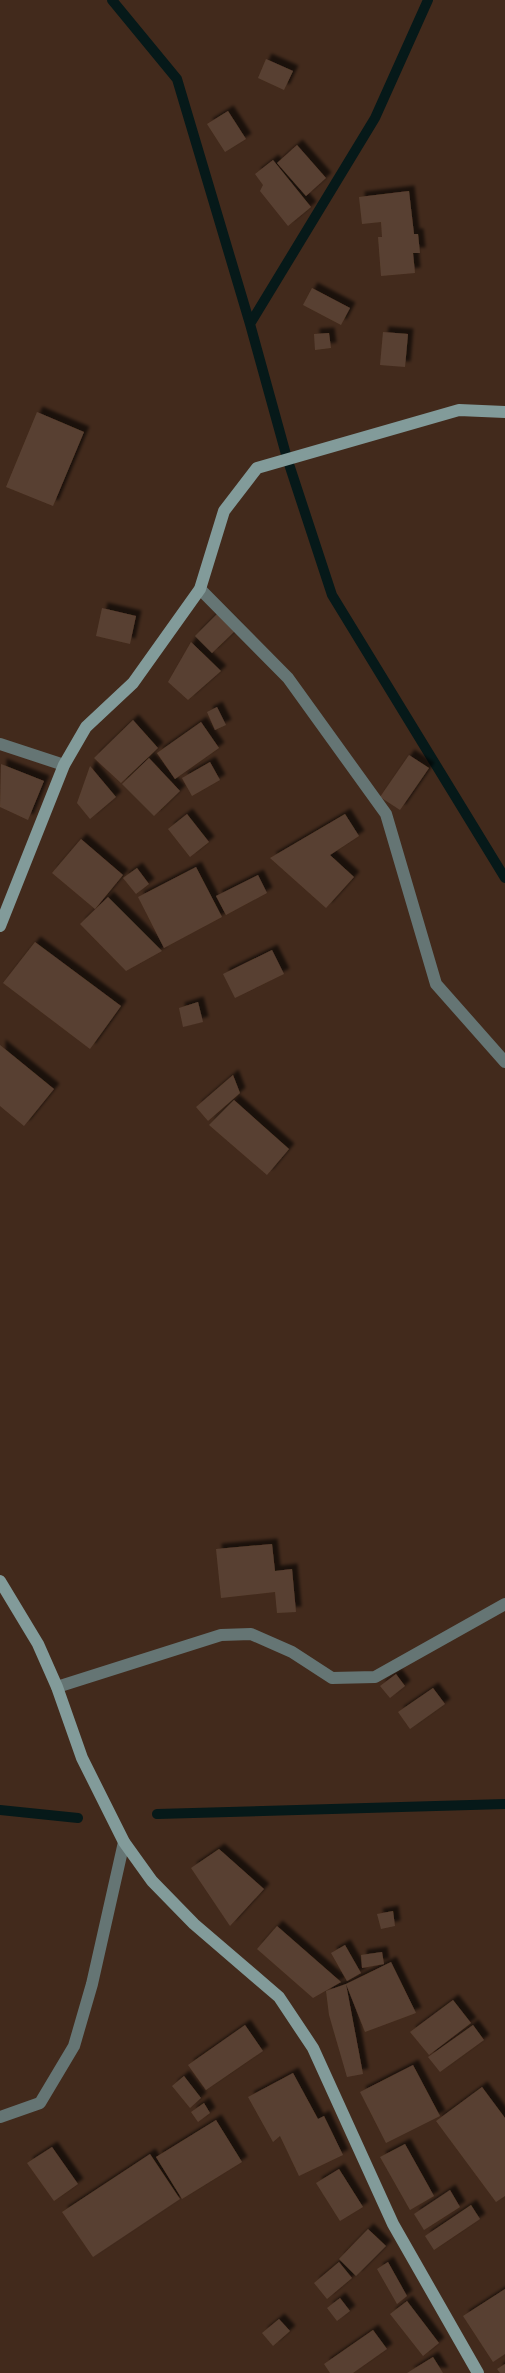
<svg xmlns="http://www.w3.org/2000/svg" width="505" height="2373" viewBox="0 0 505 2373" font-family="Ubuntu,sans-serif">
<defs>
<filter id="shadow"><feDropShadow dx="5.5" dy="-5.5" stdDeviation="1.5" flood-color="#0009"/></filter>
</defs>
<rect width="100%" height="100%" fill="#422a1c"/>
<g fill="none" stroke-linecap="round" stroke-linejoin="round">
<path stroke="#061919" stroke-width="10" d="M112 0 177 79 250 324 287 458 332 595 505 878
M250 324 375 118 428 0
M0 1810 78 1818
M157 1814 505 1804"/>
</g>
<path fill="#594031" filter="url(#shadow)" d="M266 59 293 71 284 90 258 78Z
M228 111 246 139 225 152 207 124Z
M297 145 326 178 306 196 277 163Z
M273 160 311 207 288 226 260 191 263 185 255 174Z
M409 191 414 234H418L420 253H413L415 273 381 276 378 237H382L381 222 362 224 359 197Z
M312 288 350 308 341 325 303 305Z
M383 332 408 334 405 367 380 365Z
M329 333 331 348 315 350 314 334Z
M37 412 84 432 53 506 6 487Z
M102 608 136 616 130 644 96 636Z
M218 613 236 630 212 653 195 636Z
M191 642 221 671 188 700 168 682Z
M217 707 226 725 215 730 207 712Z
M133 720 158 748 121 783 94 758Z
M201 722 219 748 175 779 157 753Z
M409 755 429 768 400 810 380 797Z
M149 758 180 791 154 816 122 784Z
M210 762 220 780 192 796 182 778Z
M1 764 44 781 28 820 0 807Z
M90 766 116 797 90 819 77 803Z
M187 814 209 842 190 857 168 829Z
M345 814 359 836 330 855 354 877 326 908 270 858Z
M81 839 123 875 95 909 52 873Z
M196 867 222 917 164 948 138 897Z
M137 868 149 884 136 894 123 878Z
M258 875 267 893 226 915 216 896Z
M108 897 162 951 126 971 80 924Z
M35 942 121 1006 90 1049 3 983Z
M272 950 284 974 235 998 223 974Z
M198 1002 203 1022 183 1027 179 1008Z
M0 1045 54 1089 24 1126 0 1106Z
M233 1075 240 1093 208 1121 196 1107Z
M234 1100 289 1149 267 1175 209 1125Z
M272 1544 275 1571 292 1569 296 1612 277 1613 275 1592 221 1598 216 1549Z
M396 1674 405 1686 390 1698 380 1686Z
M433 1688 445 1704 410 1729 398 1712Z
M219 1849 264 1889 230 1926 191 1868Z
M393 1911 395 1926 381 1929 377 1914Z
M277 1926 341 1982 313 1998 257 1949Z
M345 1945 361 1973 347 1981 331 1953Z
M382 1952 384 1964 362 1968 361 1955Z
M391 1962 416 2013 365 2032 346 1984Z
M346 1984 363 2074 347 2077 329 2015 326 1991Z
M453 2000 471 2023 429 2055 410 2032Z
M245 2025 263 2051 206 2090 188 2065Z
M473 2025 484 2040 440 2072 428 2057Z
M413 2065 440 2116 386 2143 360 2092Z
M293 2073 318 2119 324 2116 343 2155 299 2176 280 2136 273 2142 248 2097Z
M184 2076 201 2098 190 2108 172 2086Z
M482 2087 505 2118V2196L496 2202 436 2121Z
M204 2103 210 2113 198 2122 191 2112Z
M216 2120 242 2162 182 2199 156 2157Z
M405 2144 434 2196 410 2210 380 2157Z
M52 2147 78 2184 54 2201 27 2163Z
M150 2154 180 2199 93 2257 62 2212Z
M339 2169 363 2207 340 2221 316 2183Z
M450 2190 460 2207 424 2230 414 2214Z
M471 2205 480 2219 434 2250 425 2236Z
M368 2229 386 2246 356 2276 339 2259Z
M339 2262 352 2278 327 2299 314 2283Z
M388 2262 407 2296 397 2304 377 2269Z
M505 2289V2354L493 2362 463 2316Z
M340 2298 350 2311 337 2321 327 2308Z
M407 2301 439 2343 423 2356 390 2314Z
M279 2319 290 2331 273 2346 262 2333Z
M373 2330 387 2349 353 2373H330L324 2364Z
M433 2357 443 2373H407Z
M505 2364V2373H500L497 2369Z"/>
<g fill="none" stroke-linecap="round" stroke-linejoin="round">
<path stroke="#657574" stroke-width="12" d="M200 589 288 678 386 814 436 984 505 1062
M0 744 64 765
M57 1687 221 1635 251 1634 292 1652 332 1678 375 1677 505 1604"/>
<path stroke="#657574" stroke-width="12" d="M0 2117 40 2103 74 2046 92 1984 124 1842"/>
<path stroke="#829b9a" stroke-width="12" d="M0 926 64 765 86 727 133 683 200 589 224 511 257 468 459 410 505 412
M0 1581 38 1644 57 1687 82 1758 124 1842 152 1881 194 1924 279 1997 313 2048 393 2224 478 2373"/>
</g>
</svg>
